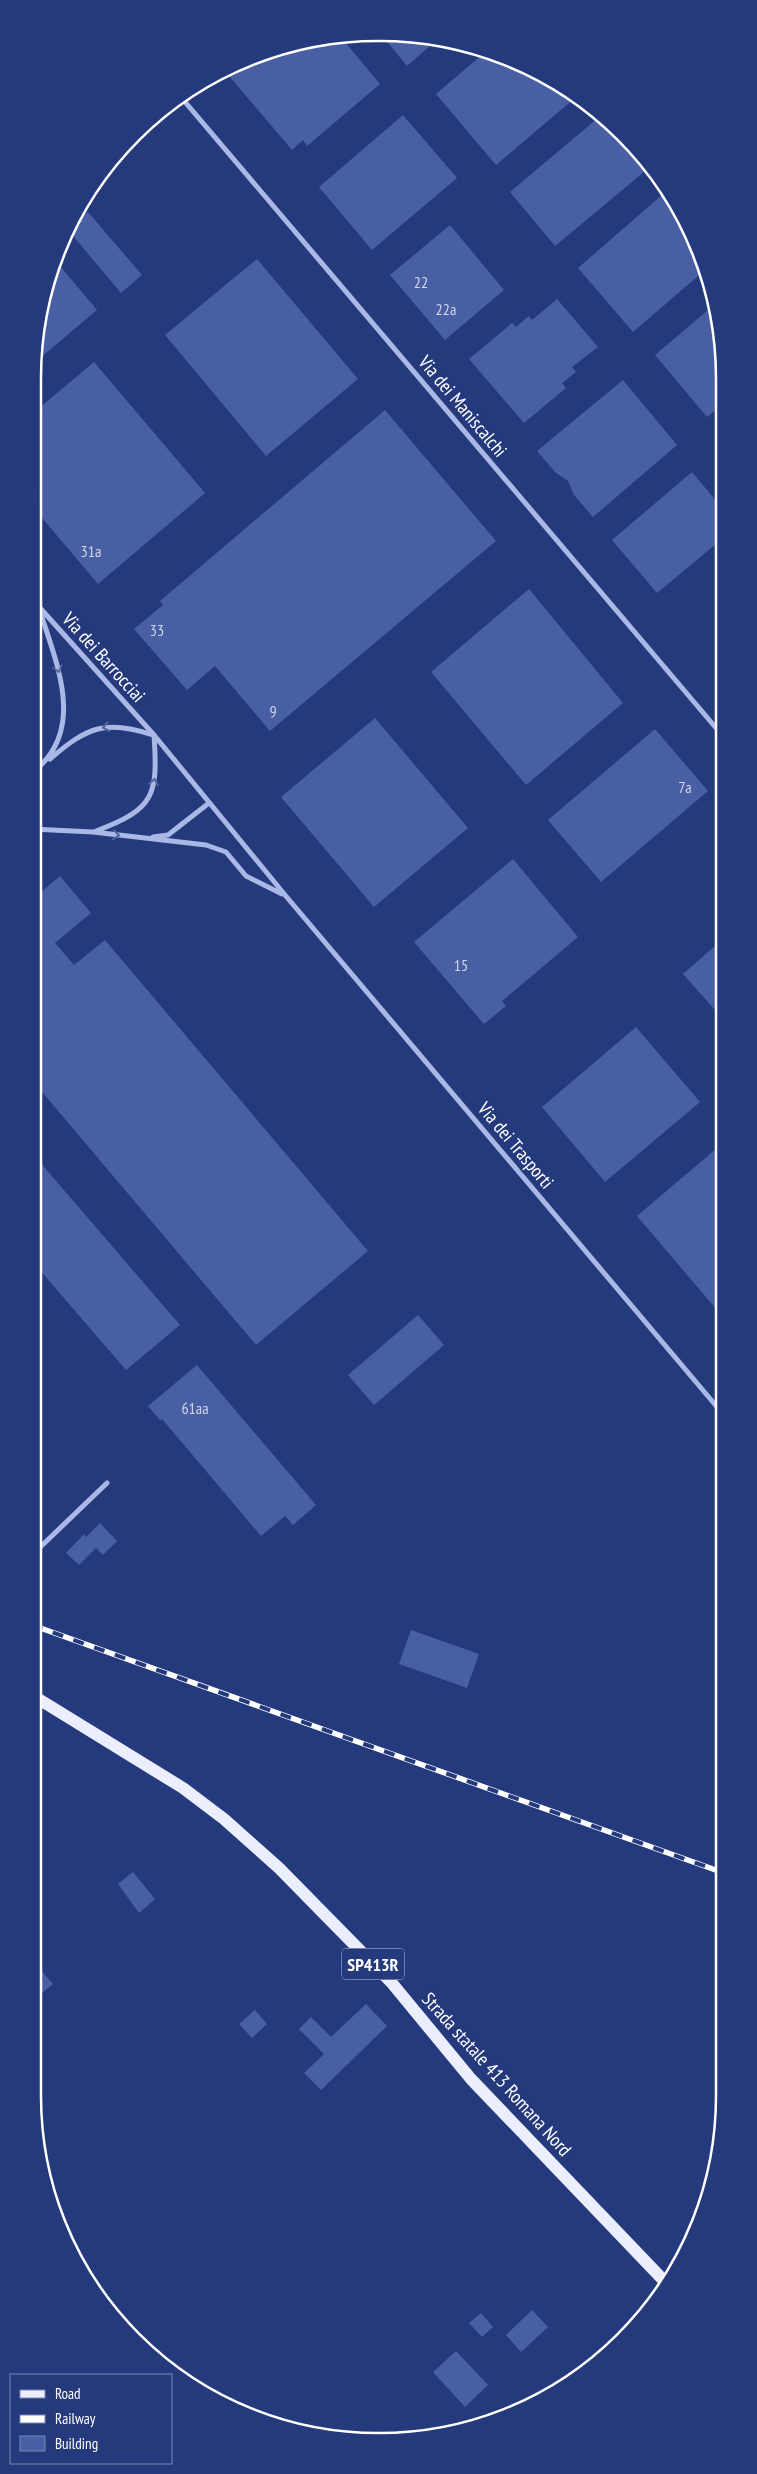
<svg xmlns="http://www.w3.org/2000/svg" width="757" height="2474" viewBox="0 0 757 2474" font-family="'PT Sans Narrow',sans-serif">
<rect width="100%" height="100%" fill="#25397d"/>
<path fill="#495fa4" d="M379 32 413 36 439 38 407 66Z
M340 36 380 84 307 146 303 140 292 150 224 70 246 59 311 39Z
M484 53 551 79 575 98 496 165 436 94Z
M403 115 457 178 372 250 319 187Z
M599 117 645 171 555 246 510 192Z
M663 194 673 206 698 246 705 270 633 332 578 268Z
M88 212 142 275 121 293 68 230Z
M450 225 504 290 445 340 390 275Z
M257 259 358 379 266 456 165 335Z
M55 260 97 310 34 363 39 311Z
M557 299 598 347 572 367 576 372 562 383 566 388 524 423 469 359 512 323 516 327 529 316 532 320Z
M714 305 722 334V405L707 417 655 355Z
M94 362 205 493 98 584 32 506V414Z
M623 380 677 445 593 517 574 495 568 481 556 473 537 451Z
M385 410 496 541 270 731 215 666 187 690 134 629 163 605 160 601Z
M692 472 722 508V539L657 593 612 540Z
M529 589 623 703 526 785 431 672Z
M375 718 468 828 374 907 281 797Z
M655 729 708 791 601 882 548 820Z
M513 859 578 937 502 1001 506 1006 484 1024 414 942Z
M60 876 91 913 55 943 74 965 105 940 368 1251 256 1345 32 1080V900Z
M723 939V1019L683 974Z
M636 1027 700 1102 605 1182 542 1107Z
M723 1143V1317L637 1216Z
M32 1153 180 1325 126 1370 32 1261Z
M418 1315 444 1345 374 1405 348 1375Z
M197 1365 316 1505 293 1525 285 1516 261 1536 162 1419 160 1420 148 1406Z
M100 1523 117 1541 103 1555 96 1548 79 1565 66 1553 84 1534 86 1537Z
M411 1630 479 1654 467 1688 399 1664Z
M133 1872 155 1899 139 1913 118 1884Z
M32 1960 53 1984 32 2001Z
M366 2004 387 2026 321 2090 304 2073 324 2054 299 2029 311 2017 331 2037Z
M255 2010 267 2024 252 2038 239 2024Z
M532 2310 548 2327 521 2352 506 2335Z
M481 2313 493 2327 482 2337 469 2323Z
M456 2351 488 2385 465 2407 433 2372Z"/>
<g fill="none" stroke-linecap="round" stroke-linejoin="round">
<path stroke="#aab8e5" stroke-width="5" d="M180 96 722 735
M32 599 154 735 285 895 723 1414
M50 759C87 727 106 719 153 735
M32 773C88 730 56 663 39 608
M32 829 93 832 206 845 226 852 246 876 282 894
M96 831C155 809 158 795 154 735
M153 837 168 835 209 803
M32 1555 107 1483"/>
<path stroke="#eaeefd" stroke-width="12" d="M32 1695 183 1788 224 1819 279 1868 391 1982 471 2079 668 2285"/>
<g stroke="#fff" stroke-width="5.5">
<path id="rail" d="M32 1625 724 1873"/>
</g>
<use href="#rail" stroke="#25397d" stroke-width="4" stroke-dasharray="11" stroke-linecap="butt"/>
</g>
<defs><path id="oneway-chevron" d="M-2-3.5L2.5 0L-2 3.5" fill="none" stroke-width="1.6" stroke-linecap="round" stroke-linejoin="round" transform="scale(1.25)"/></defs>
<g stroke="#5465a1">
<use href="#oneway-chevron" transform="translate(58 669) rotate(72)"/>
<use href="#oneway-chevron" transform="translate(106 727) rotate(170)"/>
<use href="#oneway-chevron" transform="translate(154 782) rotate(-80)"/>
<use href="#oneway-chevron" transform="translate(116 835) rotate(6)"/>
</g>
<g text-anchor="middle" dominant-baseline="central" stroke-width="4" stroke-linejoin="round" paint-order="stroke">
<g font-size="16" fill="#d2d7e8">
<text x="421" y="282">22</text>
<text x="446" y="309">22a</text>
<text x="91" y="551">31a</text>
<text x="157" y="630">33</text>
<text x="273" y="711">9</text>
<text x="685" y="787">7a</text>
<text x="461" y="965">15</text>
<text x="195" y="1408">61aa</text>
</g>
<rect fill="#25397d" stroke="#bec4d8" stroke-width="1" x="342" y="1948.5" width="62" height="31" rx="4"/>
<g font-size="18" font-weight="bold" fill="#fff">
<text x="373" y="1964">SP413R</text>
</g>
<g font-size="19" fill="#fff" stroke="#25397d">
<text transform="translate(463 406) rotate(50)">Via dei Maniscalchi</text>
<text transform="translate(104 657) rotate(48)">Via dei Barrocciai</text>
<text transform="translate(516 1145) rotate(50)">Via dei Trasporti</text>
<text transform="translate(497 2074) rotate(48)">Strada statale 413 Romana Nord</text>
</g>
</g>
<path d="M0 0H757V2474H0ZM378 41H379A337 337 0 0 1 716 378V2096A337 337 0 0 1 379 2433H378A337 337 0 0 1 41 2096V378A337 337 0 0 1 378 41Z" fill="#25397d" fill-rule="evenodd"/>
<path fill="none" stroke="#fff" stroke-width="2.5" d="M378 41H379A337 337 0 0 1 716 378V2096A337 337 0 0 1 379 2433H378A337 337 0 0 1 41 2096V378A337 337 0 0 1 378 41Z"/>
<rect x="10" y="2374" width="162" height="90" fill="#25397d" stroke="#7c88b1"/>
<rect x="20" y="2390" width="25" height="8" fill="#eaeefd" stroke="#7c88b1"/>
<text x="55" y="2399" font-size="15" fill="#ffffff">Road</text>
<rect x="20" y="2415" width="25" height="8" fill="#ffffff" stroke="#7c88b1"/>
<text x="55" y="2424" font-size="15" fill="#ffffff">Railway</text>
<rect x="20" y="2436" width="25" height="15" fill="#495fa4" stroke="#7c88b1"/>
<text x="55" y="2449" font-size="15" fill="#ffffff">Building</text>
</svg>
